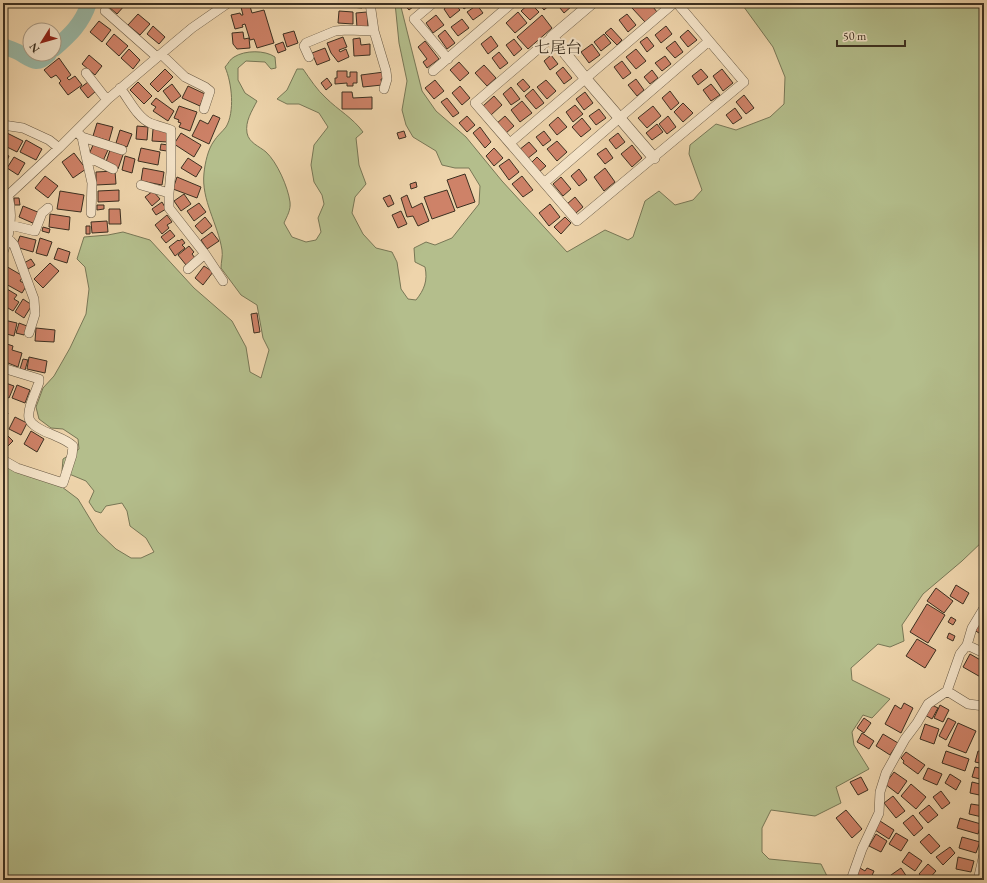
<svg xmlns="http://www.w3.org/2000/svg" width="987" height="883" viewBox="0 0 987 883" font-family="'EB Garamond','Noto Serif JP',serif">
<rect width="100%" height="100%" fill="#eed4ab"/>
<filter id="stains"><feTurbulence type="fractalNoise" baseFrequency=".005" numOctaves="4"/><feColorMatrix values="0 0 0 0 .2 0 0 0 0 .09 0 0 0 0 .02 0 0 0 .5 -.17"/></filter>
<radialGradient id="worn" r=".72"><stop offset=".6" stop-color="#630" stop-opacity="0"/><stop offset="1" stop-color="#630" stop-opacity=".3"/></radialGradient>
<path fill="#b4be8c" stroke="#787756" d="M395 3H400L422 91 436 111 466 137 502 181 567 252 605 230 628 240 633 237 645 201 659 191 675 205 693 200 702 190 689 154 690 145 716 124 736 130 770 117 784 104 785 77 773 47 741 3H984V540L962 561 923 594 902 625 904 641 890 647 878 644 851 668 852 680 890 699 872 718 863 715 852 732 854 745 869 769 836 787 841 803 815 816 771 810 762 828V852L769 859 821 864 829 880H3V466L62 487 78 499 98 532 116 549 131 558H141L154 552 146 538 130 526 127 511 122 503 106 506 101 513 95 511 89 502 94 491 86 481 62 471 63 459 79 449 78 439 63 429 51 428 39 419 36 407 43 388 54 376 70 348 86 314 89 289 85 267 77 259 84 237 108 235 123 232 150 240 194 288 232 321 246 347 250 372 261 378 269 350 263 338 257 305 241 295 221 268C221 262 223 256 222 250 218 224 201 200 204 173 205 163 208 149 214 141 217 136 222 132 226 127 235 112 232 83 225 67 228 64 230 59 234 57 245 50 265 50 275 57L276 68 271 69 265 62 246 61 238 68V80L245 93 257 101C252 111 245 121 247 133 249 143 259 146 266 152 277 162 288 187 290 202 291 210 287 216 284 223L292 237 306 242 316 240 321 232 318 218 324 204 322 195 314 182 311 165 314 145 328 127 319 113 299 104H287L277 99 287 90 297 69H303C310 79 317 90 326 98 338 110 353 118 363 132L356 138 359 165 366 184 355 197 352 213 363 234 376 248 392 252 397 262 401 289 408 299 416 300C424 290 428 281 425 267L415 262 414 248 426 242 435 245 452 238 479 204 480 186 469 168H455L442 165 436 151 413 137 406 125 402 110 407 81 399 43Z"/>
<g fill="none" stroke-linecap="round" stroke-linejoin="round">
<path stroke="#9ab8a6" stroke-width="16" d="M3 46C8 48 14 50 18 52 31 59 36 67 49 54
M54 49C70 35 82 24 89 3"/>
</g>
<path fill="#ce8268" stroke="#3c3021" d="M112 3H123L125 5 117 14 109 7Z
M240 3H249L252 13 264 10 274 43 257 48 254 39 250 40 245 24 242 25 243 27 235 29 231 15 240 13 241 15H243Z
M341 3H362V8L340 6Z
M403 3H418L409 10Z
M451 3H454L460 10 450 18 444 9Z
M460 3H472L464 9Z
M489 3H497L492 7Z
M530 3 539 12 530 20 521 11Z
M538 3H552L544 10Z
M556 3H569L572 6 564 13Z
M638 3H650L657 12 645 22 632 8Z
M477 5 483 13 473 20 467 12Z
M339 11 353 12V24L338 23Z
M367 12 368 27 357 28 356 13Z
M518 12 527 23 515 33 506 23Z
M138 14 150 24 140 35 128 25Z
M627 14 636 25 628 32 619 20Z
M436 15 444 25 433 33 426 23Z
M542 15 552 28 528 49 517 37Z
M462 19 469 28 458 36 451 27Z
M99 21 111 30 102 42 90 32Z
M153 26 165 37 159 44 147 34Z
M666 26 672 34 661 43 655 35Z
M611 28 622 40 617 45 605 33Z
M445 30 455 43 447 49 438 36Z
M688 30 697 40 688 47 680 37Z
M294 31 298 43 287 47 283 34Z
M243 32 244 39 249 38 250 48 237 49 233 44 232 33Z
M114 34 128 46 119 56 106 44Z
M604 34 611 43 601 51 594 42Z
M491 36 498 46 488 54 481 44Z
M343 37 347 47 339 50 340 52 346 49 349 57 338 62 331 53 327 43Z
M647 37 654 46 647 52 640 42Z
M360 38 361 45 370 44V55L354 56 353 39Z
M514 39 522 49 514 56 506 45Z
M425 41 439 59 427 68 423 62 427 59 418 47Z
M675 41 683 52 675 58 666 48Z
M283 42 286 50 278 53 275 45Z
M592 44 600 55 589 63 581 52Z
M325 48 330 60 317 65 312 53Z
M129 49 140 60 133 69 121 58Z
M636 49 646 61 636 69 626 57Z
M499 52 508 63 500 69 492 58Z
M89 55 102 66 95 75 82 64Z
M551 55 558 64 550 70 544 61Z
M665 56 671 64 662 71 655 63Z
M59 58 71 75 67 78 69 80 75 76 82 85 68 95 59 83 61 81 56 75 51 78 44 70Z
M622 61 631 73 623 79 614 67Z
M459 62 469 73 460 81 450 70Z
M484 65 496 78 487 86 475 73Z
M563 67 572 78 564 84 556 73Z
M165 69 173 77 158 92 150 84Z
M701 69 708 77 698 85 692 76Z
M722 69 733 83 723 91 713 76Z
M652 70 658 78 650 84 644 77Z
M337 71H347V77H350V72H357V83H353V86H347V83L335 84V78H337Z
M384 72 385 79H381L382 85 363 87 361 75Z
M327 78 332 85 326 90 321 83Z
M523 79 530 87 524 92 517 84Z
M636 79 644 90 637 96 628 85Z
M435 80 444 91 434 99 425 88Z
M546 80 556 91 547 99 537 87Z
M88 82 96 91 88 98 80 88Z
M138 82 152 96 144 104 130 90Z
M172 84 181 96 172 103 163 91Z
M711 84 720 95 711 101 703 90Z
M188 86 205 94 200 106 182 98Z
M460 86 470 98 462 105 452 93Z
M511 87 520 99 511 105 503 94Z
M533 89 544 103 536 109 525 96Z
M670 91 679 103 671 110 662 98Z
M342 92H352L353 98 372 97V109H342Z
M585 92 593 103 584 110 576 99Z
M744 95 754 108 746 114 736 102Z
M494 96 502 105 491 115 483 106Z
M156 98 174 111 168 121 153 111 156 107 151 104Z
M447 98 459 113 453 117 441 102Z
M522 101 532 113 520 122 511 110Z
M683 103 693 113 683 122 674 112Z
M575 105 583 114 573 122 566 112Z
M179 106 197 112 190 131 179 127 181 123 178 122 179 120 174 118Z
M653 106 661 116 647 128 638 118Z
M735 108 742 118 733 124 726 115Z
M599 109 606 118 596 125 589 116Z
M213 115 220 118 209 144 192 136 200 120 208 124Z
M467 116 475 125 467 132 459 123Z
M505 116 514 126 505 134 496 124Z
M668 116 676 127 667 134 659 124Z
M558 117 567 127 557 135 549 125Z
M582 118 591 129 581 137 572 127Z
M97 123 113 127 109 141 93 136Z
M657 124 663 132 652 140 646 133Z
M137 126 148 127 147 140 136 139Z
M480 127 491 142 485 148 473 133Z
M153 129 167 130V142L152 141Z
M120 130 132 134 127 147 116 143Z
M404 131 406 137 399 139 397 133Z
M544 131 551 140 543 146 536 137Z
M7 133 23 141 17 152 3 145V140Z
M181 133 201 145 194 157 174 144Z
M618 133 625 142 616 149 609 140Z
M26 140 42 149 36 160 20 152Z
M557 141 567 152 557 161 547 149Z
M529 142 537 151 527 159 519 150Z
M94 143 108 150 103 161 89 154Z
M161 144 168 145 167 151 160 150Z
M632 145 642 158 632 167 621 154Z
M111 147 124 152 118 169 105 165Z
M141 148 160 152 158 165 138 161Z
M494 148 503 158 494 166 486 156Z
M606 148 613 158 605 164 597 154Z
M3 153 9 156 4 167H3Z
M74 153 86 169 73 178 62 162Z
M125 156 135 159 132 173 122 170Z
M14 157 25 163 18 175 7 168Z
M537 157 546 166 538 173 530 164Z
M188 158 202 167 196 177 181 168Z
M509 159 519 172 509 180 499 166Z
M143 168 164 172 162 185 141 181Z
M605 168 615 182 604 191 594 177Z
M579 169 587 180 579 186 571 176Z
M115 171 116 184 96 185V172Z
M465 174 475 202 457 208 447 180Z
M45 176 58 186 48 198 35 188Z
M522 176 533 190 523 197 512 184Z
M177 177 201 187 197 198 173 189Z
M561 177 571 189 563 196 553 184Z
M416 182 417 187 411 189 410 184Z
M119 190V201L98 202V191Z
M447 190 455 211 432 219 424 197Z
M60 191 84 195 81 212 57 209Z
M153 191 160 199 152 206 145 197Z
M184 194 191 204 181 211 174 201Z
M390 195 394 204 388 207 383 198Z
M407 195 412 208 422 203 429 221 418 226 413 216 407 217 401 198Z
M575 197 583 207 576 213 567 204Z
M14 198H19L20 205H14Z
M162 202 166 209 156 215 152 209Z
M199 203 206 212 194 221 187 211Z
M550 204 560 217 549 226 539 213Z
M97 205H104V209L97 210Z
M23 206 40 213 35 224 19 217Z
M109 209H120L121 224H109Z
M401 211 407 224 398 228 392 215Z
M50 214 70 217 69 230 49 227Z
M167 215 172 222 167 225 169 228 162 234 155 225Z
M205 217 212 226 202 234 195 226Z
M565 217 571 223 561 234 554 227Z
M107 221 108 232 92 233 91 222Z
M86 226H90V234H86Z
M43 227 50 229 49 233 42 231Z
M170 230 175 236 166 243 161 237Z
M212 232 219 241 207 249 201 240Z
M20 236 36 240 33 252 16 247Z
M40 238 52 242 47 256 36 253Z
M182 239 185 243 182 245 185 248 175 256 169 247 178 240 179 241Z
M189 246 194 252 192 254 195 258 186 265 178 255Z
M58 248 70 252 67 263 54 259Z
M31 259 35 265 28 269 24 263Z
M50 263 59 271 43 288 34 279Z
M4 265 23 276 20 281 27 285 22 293 4 283 7 278 3 276Z
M204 266 213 272 203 285 195 278Z
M7 289 17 295 14 299 19 302 13 311 3 305V296Z
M23 299 32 305 24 318 15 312Z
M257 313 260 332 254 333 251 314Z
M4 320 17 323 14 336 3 333Z
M19 323 27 326 24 335 16 333Z
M36 328 55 330 54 342 35 341Z
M7 344 13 346 12 350 22 353 18 367 3 361Z
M29 357 47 361 45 373 27 369Z
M23 359 28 360 25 370 20 369Z
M3 382 14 386 9 398 3 395Z
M17 385 30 390 25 403 12 398Z
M3 411 8 413 5 422 3 421Z
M15 417 27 423 21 435 9 429Z
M3 431 13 441 6 448 3 445Z
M31 431 44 439 37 452 24 444Z
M956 585 969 593 963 604 950 596Z
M936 588 953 601 944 613 927 601Z
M927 604 945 615 928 643 910 632Z
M984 615V636L974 630Z
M951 617 956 620 953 625 948 622Z
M949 633 955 636 953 641 947 638Z
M917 639 936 650 925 668 906 656Z
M970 654 984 662V679L963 667Z
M904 703 913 708 901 733 885 724 895 705 901 709Z
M930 704 938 708 932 719 925 715Z
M940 705 949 710 943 722 934 718Z
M864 718 871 723 864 733 857 728Z
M948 718 956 722 946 740 939 736Z
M958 723 976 731 966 753 948 746Z
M925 724 939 729 934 744 920 739Z
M862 733 874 741 869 749 857 742Z
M883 734 898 743 890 755 876 746Z
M946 751 969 759 965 771 942 763Z
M978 751 984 753V764L975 762Z
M906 752 925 765 918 774 903 763 904 761 901 758Z
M975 767 984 769V780L972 777Z
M928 768 942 774 937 785 923 779Z
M894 772 907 781 898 794 885 784Z
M950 774 961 781 956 790 945 783Z
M861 777 868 790 858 795 850 782Z
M972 782 984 785V796L970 793Z
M911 784 926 797 916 809 901 796Z
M941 791 950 803 942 809 933 797Z
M893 796 905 811 896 818 884 803Z
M971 804 984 806 982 817 969 814Z
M929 805 938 815 928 823 919 813Z
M846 810 862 829 852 838 836 818Z
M913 815 923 828 914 836 903 823Z
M960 818 981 824 978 834 957 828Z
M880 821 894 830 889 839 875 830Z
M896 833 908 840 901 851 889 844Z
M876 834 887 841 881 852 869 846Z
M929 834 940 846 931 854 920 842Z
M962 837 980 842 976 853 959 848Z
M950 847 955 853 943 865 936 857Z
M909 852 922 861 915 871 902 862Z
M958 857 974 861 971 872 956 869Z
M928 864 936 871 928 880H926L919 874Z
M860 868 865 871 867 868 874 871 870 880H860L855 878Z
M901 868 909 880H895L891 875Z
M937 877 950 880H936Z
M954 877 969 880H954Z"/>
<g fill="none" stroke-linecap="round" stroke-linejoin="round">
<g stroke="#685944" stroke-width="10">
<path id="minor" d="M370 3 374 31 386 71 387 79 384 89
M433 3 414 19 448 59
M105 11 157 57
M552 37 475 103 577 221 744 82 677 3
M161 54 185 77 205 87 210 91 204 109
M309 57 304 46 306 43 335 31 347 30 374 31
M433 71 512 3
M86 73 107 100
M120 88C129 99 137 117 150 123 157 126 164 127 171 130V172L169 193 141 185
M3 125 23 128 49 140 59 148
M76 131 82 137 122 150
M82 137 86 156 113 169
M510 143 674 3
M86 156 92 183 91 213
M544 183 709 41
M169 193V208L205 254 223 281
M3 200 59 148 108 99 167 49 192 28 228 3
M10 225 35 231 42 213 48 208
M8 238 14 245 34 299 35 314 29 333
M3 252C10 234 13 215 8 196
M188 269 205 254
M3 368 39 379V382C36 392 27 409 29 418 30 425 45 432 51 434 60 438 67 440 73 446L72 455 63 483 17 468 3 460
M967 645 984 653
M947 691 968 704 984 706
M851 880 862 849 879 813 880 792 886 773 905 739 917 723 928 704 947 691 960 654 967 645 972 628 984 608
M978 880 984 854"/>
</g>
<g stroke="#685944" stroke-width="12">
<path id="tertiary" d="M592 3 552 37 586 79 654 158"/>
</g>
<use href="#minor" stroke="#f4e3c8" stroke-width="9"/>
<use href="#tertiary" stroke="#f4e3c8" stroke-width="11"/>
</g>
<g text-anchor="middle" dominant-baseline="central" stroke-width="4" stroke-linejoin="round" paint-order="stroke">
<g font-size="16" fill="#3c3021" stroke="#f4e3c8">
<text x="558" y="47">七尾台</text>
</g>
</g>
<rect width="987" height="883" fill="none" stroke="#eed4ab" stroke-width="16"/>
<rect x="4" y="4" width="979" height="875" fill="none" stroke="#3c3021" stroke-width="2"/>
<rect x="8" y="8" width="971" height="867" fill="none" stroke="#3c3021"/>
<g transform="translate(42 42) rotate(233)"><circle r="19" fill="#f4e3c8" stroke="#aa9b85"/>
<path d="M0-3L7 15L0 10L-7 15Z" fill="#8f2418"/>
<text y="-6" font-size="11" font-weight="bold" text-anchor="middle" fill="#3c3021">N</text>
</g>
<path d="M837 40v6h68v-6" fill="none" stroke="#3c3021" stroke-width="2"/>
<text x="843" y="40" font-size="12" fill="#3c3021" stroke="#f4e3c8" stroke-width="3" paint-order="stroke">50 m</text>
<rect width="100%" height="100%" filter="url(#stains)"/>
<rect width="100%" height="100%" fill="url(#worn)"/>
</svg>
